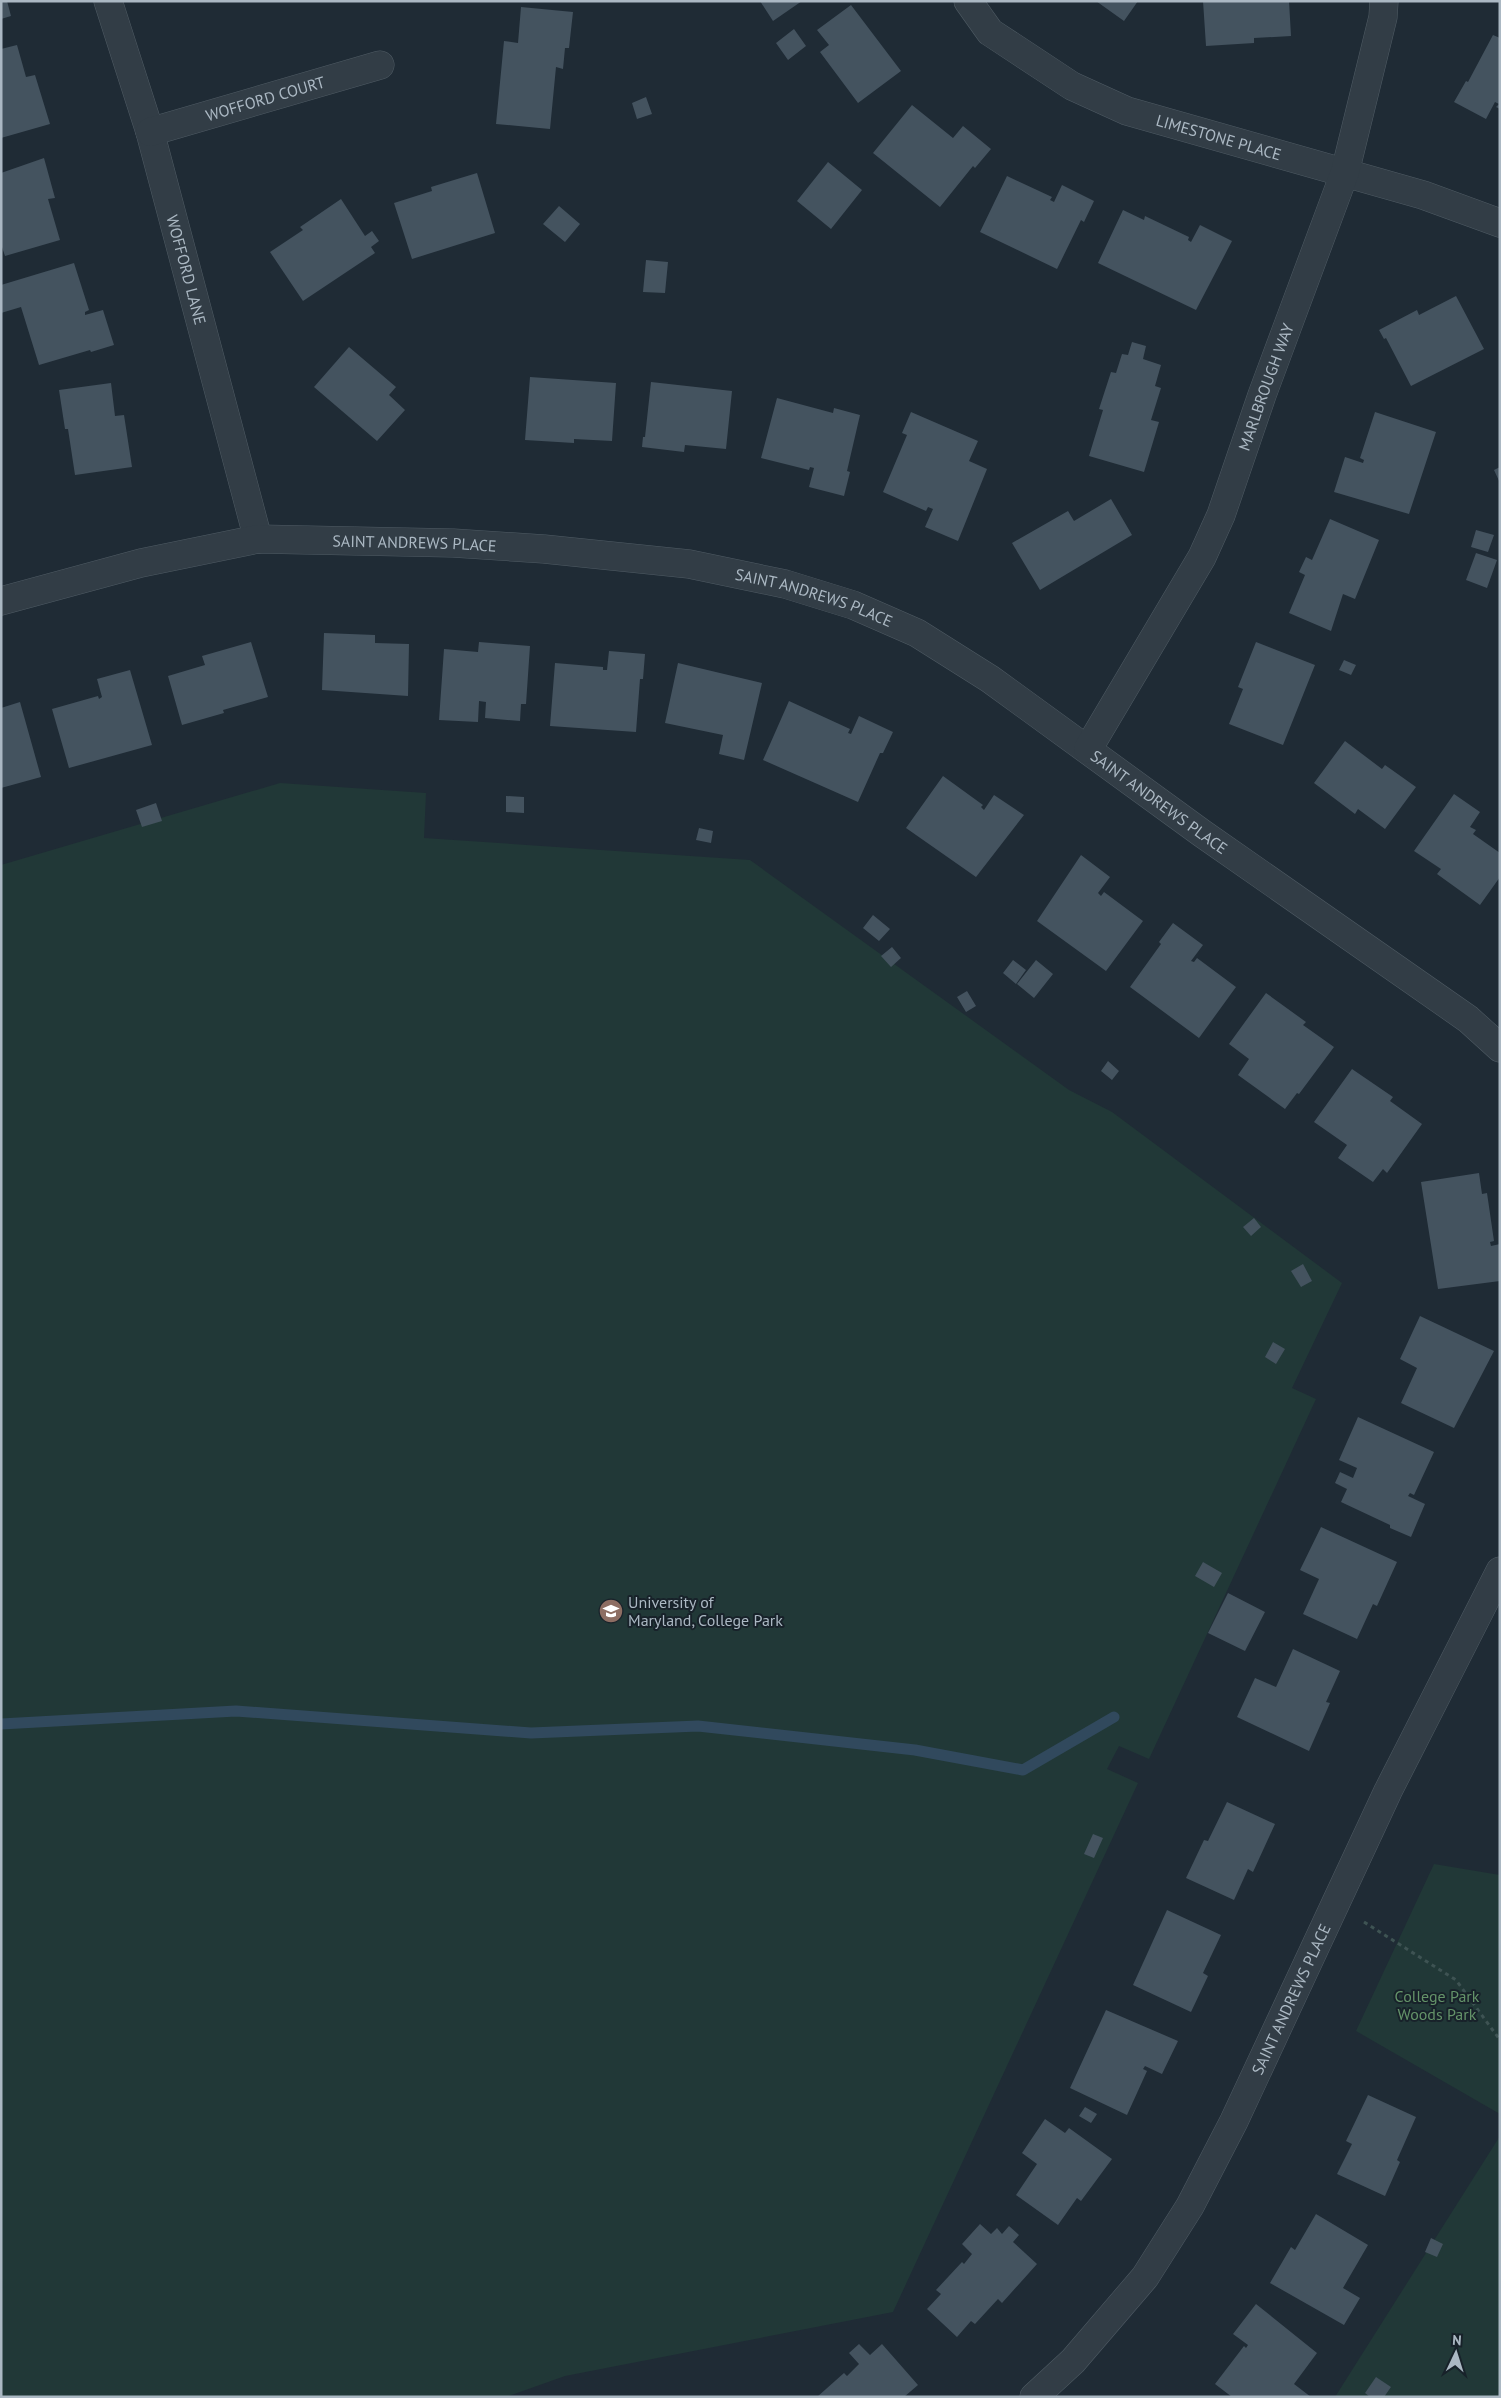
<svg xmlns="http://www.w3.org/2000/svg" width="1501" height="2398" viewBox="0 0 1501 2398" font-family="'PT Sans',sans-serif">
<rect width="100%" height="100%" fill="#1f2b35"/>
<path fill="#213837" d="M280 783 426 793 424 838 750 860 1069 1090 1112 1112 1342 1283 1292 1388 1316 1399 1149 1759 1119 1746 1107 1769 1138 1783 893 2312 565 2376 506 2397H1V865Z
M1434 1864 1500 1875V2114L1356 2031Z
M1500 2136V2397H1335Z"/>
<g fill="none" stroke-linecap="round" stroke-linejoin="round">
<path stroke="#31495d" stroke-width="11" d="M1 1724 236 1711 531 1733 698 1726 915 1750 1023 1770 1114 1717"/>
</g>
<path fill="#44535f" d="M1 1H7L11 16 1 19Z
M760 1H802L773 21Z
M1096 1H1138L1124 21Z
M1203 1H1289L1291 36 1254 38V43L1206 46Z
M851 5 901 71 858 103 820 52 829 45 817 30Z
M521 7 573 12 569 48H565L563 69 556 67 550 129 496 124 504 41 518 43Z
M794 29 806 46 788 60 776 43Z
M1493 35 1500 38V109L1496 107 1499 104 1495 102 1486 119 1454 102 1466 81 1468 82Z
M17 45 26 77 35 75 50 124 1 138V49Z
M646 97 652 114 637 119 632 103Z
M912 105 953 138 963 126 991 149 975 168 973 166 940 207 873 153Z
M44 158 55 198 48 199 60 240 5 256 1 244V173Z
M828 162 862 190 831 229 797 201Z
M477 173 495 233 412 259 394 203 432 191 431 187Z
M1007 176 1052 197 1050 200 1054 202 1062 185 1094 201 1084 222 1081 220 1057 269 980 232Z
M341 199 365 236 372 231 379 241 371 247 375 253 303 301 270 252 303 230 300 227Z
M559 206 580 224 565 242 543 224Z
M1123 210 1144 220 1145 216 1189 237 1188 240 1191 242 1200 225 1232 241 1196 310 1098 263Z
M646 260 668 262 665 293 643 292Z
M74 263 89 310 85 312V315L103 310 114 345 91 352 90 350 39 365 21 307 1 313V285Z
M1456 296 1484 349 1411 386 1386 338 1384 339 1379 330 1417 310 1419 315Z
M1132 342 1146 346 1143 359 1161 365 1155 386 1161 388 1151 420 1159 422 1144 472 1089 456 1103 410 1099 409 1111 372 1116 373 1122 354 1128 355Z
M349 347 396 387 389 395 405 410 377 441 314 387Z
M530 377 616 383 612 441 574 439V443L525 440Z
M651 382 732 391 726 449 685 445 684 452 642 447 643 437H645Z
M111 383 115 416 124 415 132 467 75 475 68 429H65L59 390Z
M777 398 833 413 834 408 860 415 847 471 850 472 844 496 809 487 814 468 810 467 809 470 761 458Z
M911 412 978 441 969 461 987 469 958 541 925 527 933 509 928 507 926 511 883 492 907 435 902 433Z
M1375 412 1436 432 1409 514 1334 492 1345 457 1363 463 1364 460 1360 458Z
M1500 467V483L1494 470Z
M1111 499 1132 535 1040 590 1012 543 1068 511 1074 521Z
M1330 519 1379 540 1355 599 1343 594 1331 631 1289 613 1305 575 1299 572 1306 557 1312 560Z
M1476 530 1494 535 1488 552 1471 547Z
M1476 553 1497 560 1487 588 1466 580Z
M324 633 375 635V643L409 644 408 696 322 690Z
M251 642 268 697 223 710 224 713 182 725 168 676 205 665 202 656Z
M479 642 530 646 526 704H521L520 721 485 718 486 702 479 701 478 722 439 720 444 649 478 652Z
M1256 642 1315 665 1283 745 1229 724 1243 689 1238 687Z
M609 651 645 654 643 679H640L636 732 550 726 555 663 603 667V670H607Z
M1344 660 1356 665 1351 675 1339 670Z
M678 663 762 683 744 760 719 754 723 735 665 723Z
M130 670 152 745 69 768 52 709 98 696 99 699 102 697 97 679Z
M789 701 850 729 848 733 851 734 859 716 893 732 883 753H880L858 802 763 760Z
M20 702 41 777 1 788V708Z
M1345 741 1382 769 1385 765 1416 787 1385 829 1358 809 1355 814 1314 783Z
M943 776 983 805 981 807 984 810 994 795 1024 815 976 877 906 828Z
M1454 794 1480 812 1470 827 1476 830 1473 834 1500 853V877L1480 905 1437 874 1441 869 1414 851Z
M506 796 524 797V813L506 812Z
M156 803 162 821 142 827 136 810Z
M699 828 713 831 711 843 696 840Z
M1081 855 1110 877 1098 893 1101 896 1104 892 1143 921 1106 971 1037 921Z
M873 915 890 929 879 941 863 928Z
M1173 923 1203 945 1191 961 1194 962 1197 958 1236 987 1199 1038 1130 987 1161 944 1159 942Z
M892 947 901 958 891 967 881 956Z
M1013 960 1026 970 1016 984 1003 973Z
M1036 960 1053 974 1034 998 1017 984Z
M967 991 976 1006 966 1012 957 997Z
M1266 993 1306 1022 1303 1025 1334 1047 1299 1094 1297 1093 1285 1109 1238 1075 1249 1059 1229 1044Z
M1108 1061 1119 1071 1112 1080 1101 1071Z
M1352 1069 1393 1097 1390 1101 1422 1124 1387 1173 1383 1169 1373 1182 1338 1158 1347 1145 1314 1122Z
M1479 1173 1482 1194 1487 1193 1494 1241 1490 1242 1491 1246 1500 1244V1281L1438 1289 1421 1182Z
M1254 1218 1261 1227 1251 1236 1243 1227Z
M1303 1264 1312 1281 1301 1287 1291 1271Z
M1420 1316 1494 1351 1454 1428 1401 1403 1417 1368 1400 1359Z
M1273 1342 1285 1349 1276 1364 1265 1357Z
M1358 1417 1434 1452 1414 1495 1410 1493 1408 1496 1425 1504 1411 1537 1390 1528V1525L1341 1502 1347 1489 1335 1483 1340 1472 1353 1478 1357 1468 1339 1460Z
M1321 1527 1397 1562 1377 1606 1373 1604 1357 1639 1303 1614 1319 1579 1300 1570Z
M1203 1562 1222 1573 1214 1587 1195 1576Z
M1228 1593 1265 1612 1245 1651 1208 1633Z
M1293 1649 1340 1671 1326 1702 1330 1703 1309 1751 1237 1717 1255 1678 1276 1687Z
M1227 1802 1275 1824 1253 1872 1248 1869 1234 1900 1186 1878 1204 1840 1208 1841Z
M1093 1834 1103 1838 1094 1858 1084 1854Z
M1167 1910 1221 1935 1203 1973 1208 1976 1191 2012 1133 1985Z
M1106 2010 1178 2041 1162 2074 1145 2066 1143 2069 1147 2071 1127 2115 1070 2088Z
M1368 2095 1416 2117 1397 2160 1400 2162 1385 2196 1337 2174 1352 2144 1346 2141Z
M1085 2107 1097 2114 1091 2123 1079 2116Z
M1045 2119 1065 2133 1069 2128 1112 2159 1081 2201 1077 2198 1058 2225 1016 2195 1037 2164 1022 2153Z
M1316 2214 1368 2245 1343 2288 1360 2298 1344 2325 1270 2283 1291 2247 1295 2250Z
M980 2224 991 2234 997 2228 1002 2234 1009 2226 1019 2235 1013 2242 1037 2264 1002 2303 998 2299 975 2324 971 2321 957 2337 927 2309 941 2294 936 2290 962 2262 964 2264 972 2254 962 2244Z
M1431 2238 1443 2244 1437 2257 1425 2252Z
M1256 2304 1317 2353 1294 2384 1311 2397H1232L1215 2384 1244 2346 1246 2348 1248 2345 1233 2334Z
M859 2344 870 2355 882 2344 918 2385 904 2397H817L844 2373 847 2376 859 2364 849 2353Z
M1376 2377 1391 2387 1384 2397H1370L1365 2393Z"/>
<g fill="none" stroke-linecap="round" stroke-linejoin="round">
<g stroke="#4f5b64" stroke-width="29">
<g id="minor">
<path id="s1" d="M108 1 150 132 258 539"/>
<path id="s2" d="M968 1 990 32 1072 86 1127 111 1423 195 1500 223"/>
<path id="s3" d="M150 132 380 65"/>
<path id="s4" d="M1 601 141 563 258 539 453 543 544 549 689 564 785 584 853 605 917 633 990 679 1203 834 1468 1019 1500 1048"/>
<path id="s5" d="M1088 749 1202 557 1221 515 1262 395 1345 172 1383 17 1384 1"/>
<path id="s6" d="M1034 2397 1073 2361 1145 2277 1190 2206 1234 2121 1388 1791 1500 1571"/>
</g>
</g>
<path stroke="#3e5353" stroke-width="3" stroke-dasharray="4 4" stroke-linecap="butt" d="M1364 1922 1456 1980 1500 2040"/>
<use href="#minor" stroke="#323d46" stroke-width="28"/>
</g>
<defs>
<g id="university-disc" transform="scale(1.25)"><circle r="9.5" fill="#8d6e63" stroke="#18222a"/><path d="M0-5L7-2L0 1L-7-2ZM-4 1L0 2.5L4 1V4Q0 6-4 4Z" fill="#fff"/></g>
</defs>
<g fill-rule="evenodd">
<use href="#university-disc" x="611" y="1611"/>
</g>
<g text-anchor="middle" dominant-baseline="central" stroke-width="4" stroke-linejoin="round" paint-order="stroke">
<g font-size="16" fill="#abb8c3" stroke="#18222a">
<text stroke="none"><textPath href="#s3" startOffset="120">WOFFORD COURT</textPath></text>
<text stroke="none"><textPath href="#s2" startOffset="292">LIMESTONE PLACE</textPath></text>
<text stroke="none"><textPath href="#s1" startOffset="280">WOFFORD LANE</textPath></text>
<text stroke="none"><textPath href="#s5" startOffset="405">MARLBROUGH WAY</textPath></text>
<text stroke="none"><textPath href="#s4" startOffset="421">SAINT ANDREWS PLACE</textPath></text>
<text stroke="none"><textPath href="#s4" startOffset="826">SAINT ANDREWS PLACE</textPath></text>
<text stroke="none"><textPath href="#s4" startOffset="1231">SAINT ANDREWS PLACE</textPath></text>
<text stroke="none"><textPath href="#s6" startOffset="478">SAINT ANDREWS PLACE</textPath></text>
</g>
<g font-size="16" fill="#abb8c3" stroke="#18222a" text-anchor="start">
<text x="628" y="1602">University of<tspan x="628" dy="18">Maryland, College Park</tspan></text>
</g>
<g font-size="16" fill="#649369" stroke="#18222a">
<text x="1437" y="1996">College Park<tspan x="1437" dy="18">Woods Park</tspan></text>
</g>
</g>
<rect width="1501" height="2398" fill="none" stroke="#abb8c3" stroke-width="5"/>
<g transform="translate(1456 2353) rotate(4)" stroke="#18222a" stroke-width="4" paint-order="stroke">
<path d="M0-4L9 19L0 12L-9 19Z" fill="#abb8c3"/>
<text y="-8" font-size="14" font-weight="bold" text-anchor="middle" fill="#abb8c3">N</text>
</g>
</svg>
